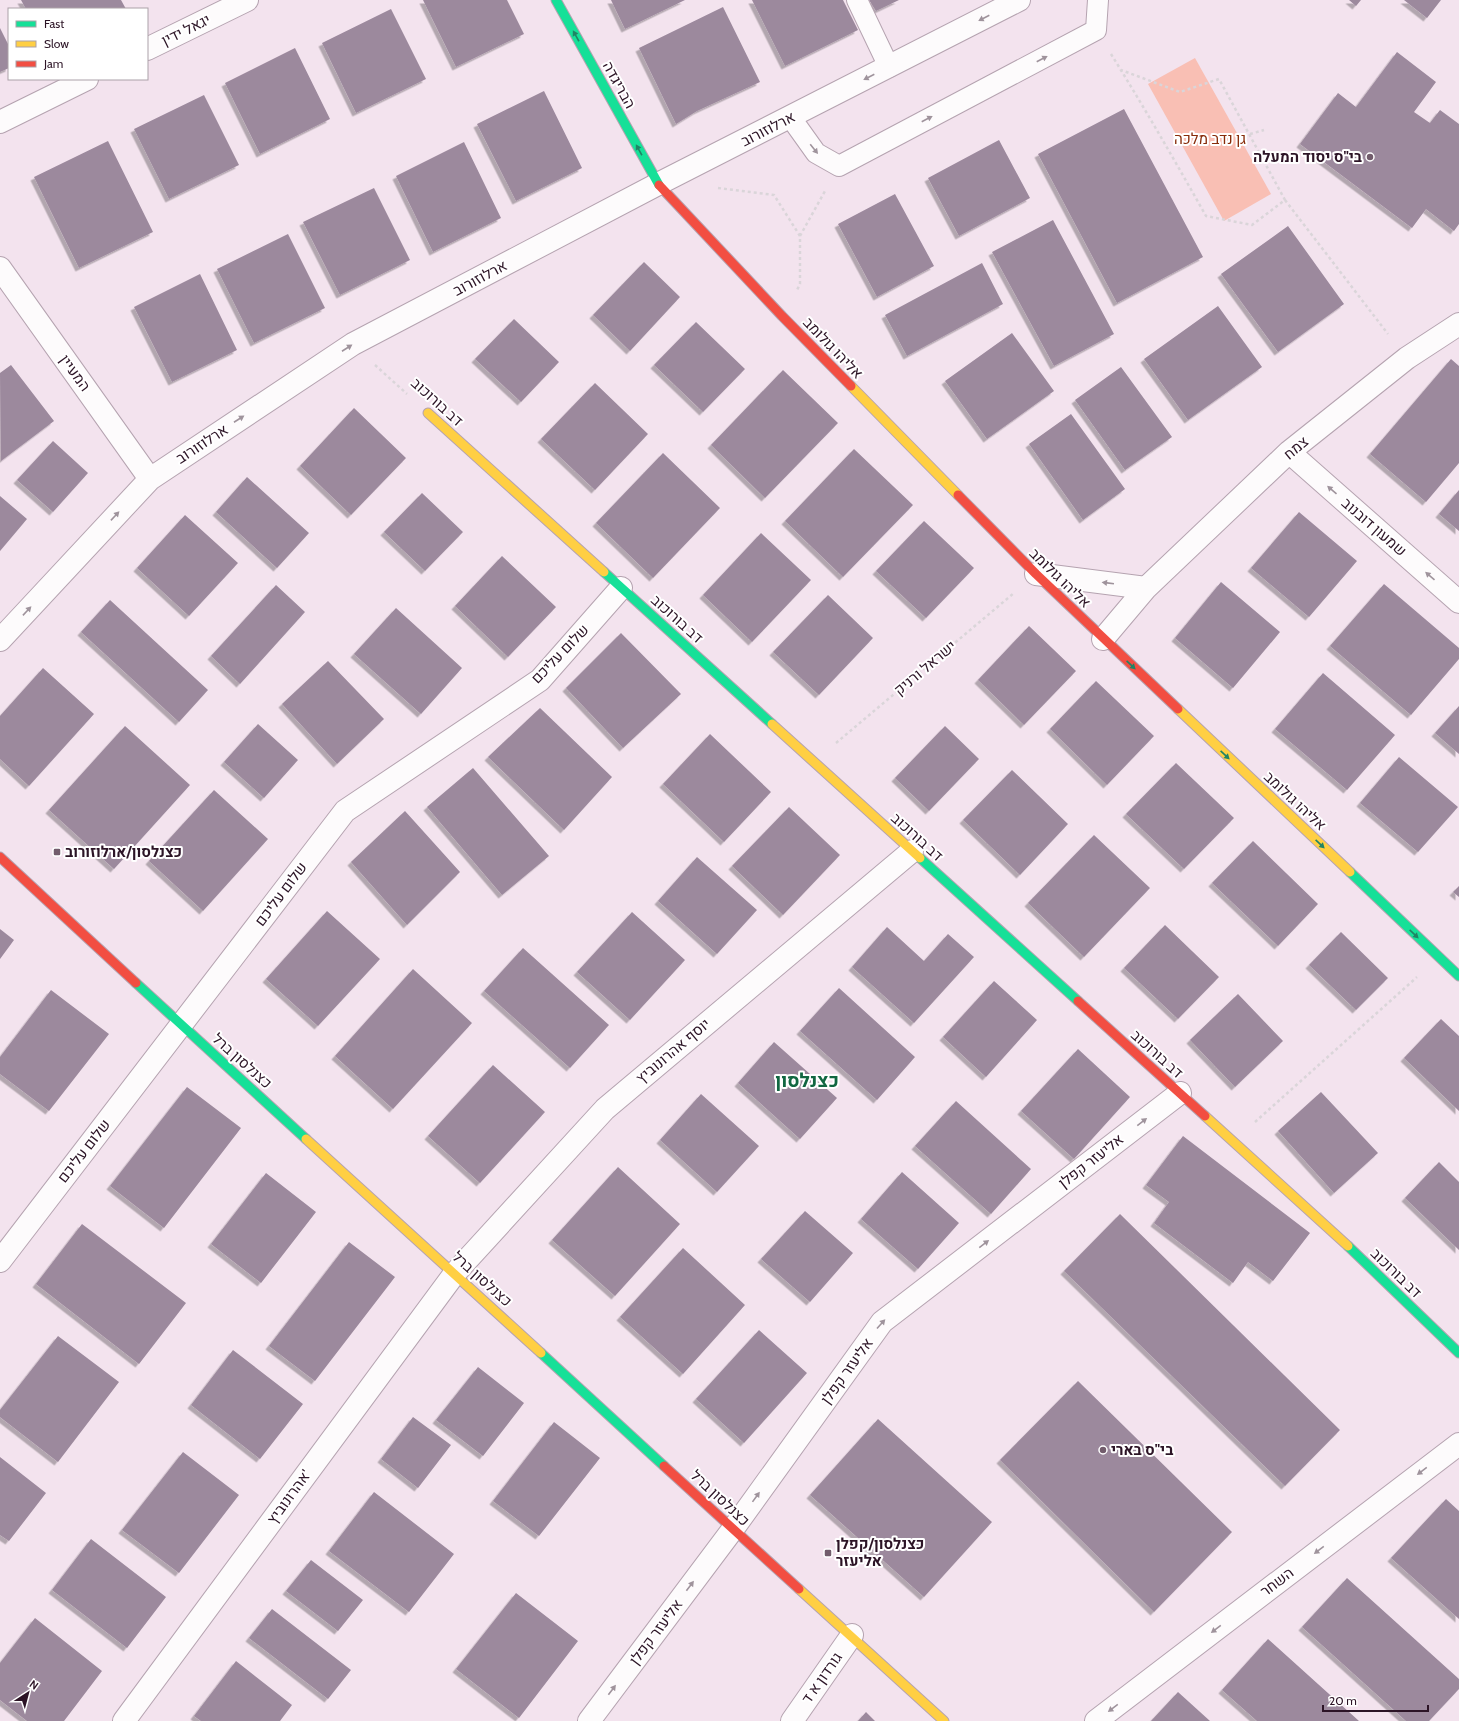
<svg xmlns="http://www.w3.org/2000/svg" width="1459" height="1721" viewBox="0 0 1459 1721" font-family="Cabin,Heebo,sans-serif">
<defs>
<filter id="shadow"><feDropShadow dx="-3.5" dy="3.5" stdDeviation="0" flood-color="#0004"/></filter>
</defs>
<rect width="100%" height="100%" fill="#f3e3ee"/>
<path fill="#f9bfb4" d="M1195 58 1271 194 1224 221 1148 84Z"/>
<path fill="#9c899d" filter="url(#shadow)" d="M21 0H121L126 9H26Z
M423 0H507L524 34 456 67Z
M611 0H685L625 29Z
M752 0H843L858 30 785 66Z
M869 0H899L876 11Z
M1349 0H1361L1356 6Z
M1404 0H1441L1427 18Z
M723 7 760 82 697 111 676 124 639 48Z
M391 9 426 79 356 113 322 43Z
M0 28 9 46V68L0 72Z
M295 48 330 119 260 154 225 83Z
M1397 52 1436 82 1414 112 1430 123 1440 110 1459 124V224L1454 231 1426 209 1412 228 1300 144 1338 93 1356 107Z
M544 91 582 168 516 201 477 124Z
M204 95 239 165 169 199 134 129Z
M1124 109 1203 257 1117 303 1038 154Z
M999 140 1030 198 959 236 928 178Z
M108 141 153 232 79 268 34 177Z
M464 142 501 218 433 252 396 176Z
M374 188 410 260 340 295 303 222Z
M895 194 934 266 877 297 838 224Z
M1053 220 1114 334 1054 366 992 252Z
M1288 226 1344 304 1278 352 1221 274Z
M288 234 325 308 254 343 217 269Z
M644 262 680 297 630 351 593 315Z
M982 263 1003 304 907 356 885 315Z
M200 274 237 350 172 382 134 307Z
M1218 306 1262 367 1188 420 1144 359Z
M514 319 559 362 521 402 475 359Z
M696 322 745 369 703 412 654 365Z
M1012 333 1054 391 987 439 945 381Z
M1451 359 1459 366V463L1426 502 1370 454Z
M11 365 54 421 1 461 0 373Z
M1121 367 1172 437 1125 470 1075 400Z
M783 370 838 423 765 498 711 445Z
M595 383 648 434 595 490 541 439Z
M354 408 406 458 351 515 300 466Z
M1071 414 1125 489 1083 520 1029 444Z
M53 441 88 473 53 512 17 480Z
M854 449 913 505 843 577 785 521Z
M663 453 720 508 653 578 596 523Z
M247 477 309 533 277 568 216 512Z
M1459 490V531L1439 514Z
M422 493 463 532 425 571 384 532Z
M0 496 27 519 0 551Z
M1299 512 1357 561 1309 617 1251 568Z
M185 515 238 563 189 616 137 568Z
M924 521 974 568 926 618 876 571Z
M761 533 811 580 752 642 703 595Z
M502 556 556 607 508 657 455 606Z
M1221 582 1280 632 1233 688 1175 638Z
M1384 584 1459 648V659L1411 715 1330 646Z
M276 585 305 612 240 684 211 656Z
M828 595 873 638 819 695 773 652Z
M110 600 208 690 179 722 81 632Z
M396 608 462 668 421 714 354 654Z
M1029 626 1076 671 1024 725 978 680Z
M621 633 681 694 623 748 566 688Z
M328 661 384 719 337 764 282 704Z
M43 668 94 714 29 786 0 759V716Z
M1323 673 1395 735 1347 790 1275 729Z
M1096 681 1154 736 1107 785 1050 729Z
M1459 706V754L1435 733Z
M540 708 612 777 564 830 488 757Z
M258 724 298 760 264 798 224 762Z
M125 726 190 785 114 869 49 810Z
M945 726 979 759 929 811 895 778Z
M710 734 771 792 724 842 663 784Z
M1399 757 1458 807 1418 852 1360 803Z
M1176 763 1234 818 1184 869 1126 814Z
M473 768 549 856 502 895 427 807Z
M1012 770 1068 824 1020 875 963 820Z
M214 790 268 839 203 911 149 861Z
M789 807 840 855 783 915 732 866Z
M405 811 460 872 407 925 351 862Z
M1094 835 1150 888 1084 957 1028 903Z
M1253 841 1318 904 1278 946 1212 883Z
M697 857 757 910 717 954 658 901Z
M1459 886V897L1453 892Z
M327 911 380 959 318 1026 266 979Z
M632 912 685 960 630 1020 577 972Z
M1165 925 1219 977 1178 1019 1124 968Z
M887 927 924 961 948 934 974 957 914 1023 852 967Z
M0 929 14 940 0 959Z
M1341 932 1388 978 1356 1010 1309 965Z
M523 948 609 1025 570 1068 484 991Z
M413 969 472 1023 393 1109 335 1056Z
M994 981 1037 1020 986 1077 943 1037Z
M839 988 915 1057 877 1100 800 1031Z
M51 990 109 1034 49 1111 0 1074V1057Z
M1238 994 1283 1041 1235 1087 1190 1040Z
M1441 1019 1459 1036V1111L1404 1058Z
M774 1042 837 1098 800 1139 738 1083Z
M1078 1049 1130 1097 1074 1159 1021 1111Z
M493 1065 545 1112 480 1183 428 1136Z
M187 1087 241 1128 164 1228 110 1186Z
M1321 1092 1378 1153 1334 1193 1278 1131Z
M701 1094 759 1146 717 1192 660 1140Z
M956 1101 1031 1169 991 1214 915 1146Z
M1183 1136 1310 1233 1273 1281 1248 1262 1233 1283 1154 1223 1169 1202 1146 1185Z
M1439 1162 1459 1182V1250L1405 1198Z
M618 1167 680 1224 615 1296 552 1240Z
M902 1172 959 1223 918 1269 861 1219Z
M266 1173 316 1212 261 1283 211 1244Z
M805 1211 853 1253 810 1302 761 1259Z
M1120 1214 1340 1430 1285 1486 1064 1271Z
M82 1224 186 1303 139 1364 36 1284Z
M349 1242 395 1277 315 1381 269 1346Z
M683 1248 745 1305 683 1374 620 1317Z
M759 1330 807 1373 744 1443 696 1399Z
M58 1336 119 1382 58 1462 0 1417V1410Z
M233 1350 303 1404 260 1459 191 1405Z
M478 1367 524 1403 483 1456 436 1420Z
M1078 1381 1232 1532 1154 1612 1000 1460Z
M413 1417 451 1445 418 1488 381 1459Z
M878 1419 992 1522 924 1597 810 1495Z
M554 1422 600 1458 539 1536 493 1501Z
M183 1452 239 1495 179 1573 122 1530Z
M0 1457 46 1493 9 1541 0 1535Z
M374 1492 454 1554 409 1612 329 1551Z
M1446 1499 1459 1511V1619L1391 1558Z
M91 1539 166 1597 127 1648 52 1590Z
M311 1560 363 1600 338 1631 286 1591Z
M1347 1578 1459 1679V1689L1429 1721H1406L1302 1627Z
M516 1593 578 1641 519 1718 456 1669Z
M272 1609 351 1670 328 1699 249 1638Z
M35 1618 102 1671 64 1721H27L0 1700V1663Z
M1268 1639 1359 1721H1257L1222 1690Z
M236 1661 292 1705 280 1721H201L194 1716Z
M1178 1692 1210 1721H1151Z
M866 1712 875 1721H858Z"/>
<g fill="none" stroke-linecap="round" stroke-linejoin="round">
<g stroke="#b5a3b0" stroke-width="22">
<path id="lane" d="M857 0 889 67
M791 118 816 153 839 166 1096 30 1098 0"/>
</g>
<g stroke="#b5a3b0" stroke-width="24">
<path id="street" d="M147 49 247 0
M0 122 87 79
M0 268 150 479
M1289 452 1459 602
M1036 574 1146 588
M1103 639 1146 588 1289 452 1407 358 1459 324
M0 640 150 479 353 344 658 184 1019 0
M0 1261 345 811 540 680 621 588
M124 1721 455 1273 605 1109 912 851
M589 1721 733 1529 882 1322 1180 1093
M792 1721 852 1635
M1096 1721 1459 1444"/>
</g>
<g stroke="#b5a3b0" stroke-width="11">
<path id="fast" d="M556 0 659 185
M604 572 772 724
M920 858 1078 1001
M1350 872 1459 976
M136 983 306 1139
M1348 1246 1459 1353
M541 1353 664 1466"/>
</g>
<g stroke="#b5a3b0" stroke-width="11">
<path id="slow" d="M851 386 958 495
M428 413 604 572
M1178 709 1350 872
M772 724 920 858
M1205 1116 1348 1246
M306 1139 541 1353
M799 1589 944 1721"/>
</g>
<g stroke="#b5a3b0" stroke-width="11">
<path id="jam" d="M659 185 782 316 851 386
M958 495 1036 574 1178 709
M0 857 136 983
M1078 1001 1205 1116
M664 1466 799 1589"/>
</g>
<path stroke="#dad5d9" stroke-width="2.5" stroke-dasharray="3 3" stroke-linecap="butt" d="M1111 54C1144 107 1175 161 1206 216L1252 225 1285 200 1219 79 1180 92 1121 70
M1250 134 1264 130
M718 188 774 195 800 236V284L797 290
M1285 200 1388 334
M800 236 825 191
M375 365 407 394
M836 743 1014 593
M1255 1122 1417 977"/>
<use href="#lane" stroke="#fdfbfc" stroke-width="20"/>
<use href="#street" stroke="#fdfbfc" stroke-width="22"/>
<use href="#fast" stroke="#16e098" stroke-width="9"/>
<use href="#slow" stroke="#ffcf43" stroke-width="9"/>
<use href="#jam" stroke="#f24e42" stroke-width="9"/>
</g>
<defs><path id="oneway-solid" d="M-6-.8H1V-3.2L6.5 0L1 3.2V.8H-6Z"/></defs>
<g fill="#9f939c">
<use href="#oneway-solid" transform="translate(984 18) rotate(153)"/>
<use href="#oneway-solid" transform="translate(1042 59) rotate(-28)"/>
<use href="#oneway-solid" transform="translate(869 77) rotate(153)"/>
<use href="#oneway-solid" transform="translate(927 119) rotate(-28)"/>
<use href="#oneway-solid" transform="translate(814 149) rotate(51)"/>
<use href="#oneway-solid" transform="translate(347 348) rotate(-33)"/>
<use href="#oneway-solid" transform="translate(239 419) rotate(-33)"/>
<use href="#oneway-solid" transform="translate(1332 490) rotate(-139)"/>
<use href="#oneway-solid" transform="translate(115 516) rotate(-47)"/>
<use href="#oneway-solid" transform="translate(1430 576) rotate(-139)"/>
<use href="#oneway-solid" transform="translate(1108 583) rotate(-173)"/>
<use href="#oneway-solid" transform="translate(27 611) rotate(-47)"/>
<use href="#oneway-solid" transform="translate(1142 1122) rotate(-38)"/>
<use href="#oneway-solid" transform="translate(984 1244) rotate(-38)"/>
<use href="#oneway-solid" transform="translate(881 1324) rotate(-48)"/>
<use href="#oneway-solid" transform="translate(1422 1471) rotate(143)"/>
<use href="#oneway-solid" transform="translate(756 1497) rotate(-54)"/>
<use href="#oneway-solid" transform="translate(1319 1550) rotate(143)"/>
<use href="#oneway-solid" transform="translate(690 1586) rotate(-53)"/>
<use href="#oneway-solid" transform="translate(1216 1629) rotate(143)"/>
<use href="#oneway-solid" transform="translate(612 1690) rotate(-53)"/>
<use href="#oneway-solid" transform="translate(1113 1708) rotate(143)"/>
</g>
<g fill="#208465">
<use href="#oneway-solid" transform="translate(576 36) rotate(-119)"/>
<use href="#oneway-solid" transform="translate(639 150) rotate(-119)"/>
<use href="#oneway-solid" transform="translate(1131 665) rotate(43)"/>
<use href="#oneway-solid" transform="translate(1225 755) rotate(43)"/>
<use href="#oneway-solid" transform="translate(1320 844) rotate(43)"/>
<use href="#oneway-solid" transform="translate(1414 934) rotate(43)"/>
</g>
<g fill="#725c6c" stroke="#fff" stroke-width="1.5">
<circle cx="1370" cy="157" r="4"/>
<rect x="53" y="848" width="8" height="8" rx="2"/>
<circle cx="1103" cy="1450" r="4"/>
<rect x="824" y="1549" width="8" height="8" rx="2"/>
</g>
<g text-anchor="middle" dominant-baseline="central" stroke-width="4" stroke-linejoin="round" paint-order="stroke">
<g font-size="15" fill="#2c1426" stroke="#fff">
<text transform="translate(186 30) rotate(-26)">יגאל ידין</text>
<text transform="translate(619 85) rotate(61)">הבריגדה</text>
<text transform="translate(768 129) rotate(-27)">ארלוזורוב</text>
<text transform="translate(480 278) rotate(-28)">ארלוזורוב</text>
<text transform="translate(833 348) rotate(46)">אליהו גולומב</text>
<text transform="translate(75 373) rotate(54)">המעיין</text>
<text transform="translate(437 402) rotate(42)">דב בורוכוב</text>
<text transform="translate(202 444) rotate(-33)">ארלוזורוב</text>
<text transform="translate(1296 448) rotate(-40)">צמח</text>
<text transform="translate(1374 527) rotate(41)">שמעון דובנוב</text>
<text transform="translate(1060 578) rotate(44)">אליהו גולומב</text>
<text transform="translate(677 619) rotate(42)">דב בורוכוב</text>
<text transform="translate(560 654) rotate(-46)">שלום עליכם</text>
<text transform="translate(925 668) rotate(-40)">ישראל ורניק</text>
<text transform="translate(1295 801) rotate(43)">אליהו גולומב</text>
<text transform="translate(917 837) rotate(42)">דב בורוכוב</text>
<text transform="translate(281 894) rotate(-53)">שלום עליכם</text>
<text transform="translate(673 1051) rotate(-40)">יוסף אהרונוביץ</text>
<text transform="translate(1157 1054) rotate(42)">דב בורוכוב</text>
<text transform="translate(242 1061) rotate(42)">כצנלסון ברל</text>
<text transform="translate(84 1151) rotate(-52)">שלום עליכם</text>
<text transform="translate(1091 1161) rotate(-38)">אליעזר קפלן</text>
<text transform="translate(1396 1273) rotate(44)">דב בורוכוב</text>
<text transform="translate(482 1279) rotate(42)">כצנלסון ברל</text>
<text transform="translate(847 1371) rotate(-54)">אליעזר קפלן</text>
<text transform="translate(289 1497) rotate(-54)">אהרונוביץ'</text>
<text transform="translate(720 1498) rotate(43)">כצנלסון ברל</text>
<text transform="translate(1277 1582) rotate(-37)">השחר</text>
<text transform="translate(656 1632) rotate(-53)">אליעזר קפלן</text>
<text transform="translate(822 1678) rotate(-55)">גורדון א ד</text>
</g>
<g font-size="15" fill="#872c0a" stroke="#fff">
<text x="1210" y="139">גן נדב מלכה</text>
</g>
<g font-size="15" font-weight="bold" fill="#2c1426" stroke="#fff" text-anchor="start">
<text x="1362" y="157" text-anchor="end">בי"ס יסוד המעלה</text>
<text x="65" y="852">כצנלסון/ארלוזורוב</text>
<text x="1111" y="1450">בי"ס בארי</text>
<text x="836" y="1544">כצנלסון/קפלן<tspan x="836" dy="17">אליעזר</tspan></text>
</g>
<g font-size="19" font-weight="bold" fill="#116741" stroke="#fff">
<text x="807" y="1080">כצנלסון</text>
</g>
</g>
<rect x="8" y="8" width="140" height="72" fill="#ffffff" stroke="#aba1a8"/>
<rect x="16" y="21" width="20" height="6" fill="#16e098" stroke="#aba1a8"/>
<text x="44" y="28" font-size="12" fill="#2c1426">Fast</text>
<rect x="16" y="41" width="20" height="6" fill="#ffcf43" stroke="#aba1a8"/>
<text x="44" y="48" font-size="12" fill="#2c1426">Slow</text>
<rect x="16" y="61" width="20" height="6" fill="#f24e42" stroke="#aba1a8"/>
<text x="44" y="68" font-size="12" fill="#2c1426">Jam</text>
<g transform="translate(28 1693) rotate(36)" stroke="#ffffff" stroke-width="3" paint-order="stroke">
<path d="M0-3L7 15L0 10L-7 15Z" fill="#2c1426"/>
<text y="-6" font-size="11" font-weight="bold" text-anchor="middle" fill="#2c1426">N</text>
</g>
<path d="M1323 1705v6h105v-6" fill="none" stroke="#2c1426" stroke-width="2"/>
<text x="1329" y="1705" font-size="12" fill="#2c1426" stroke="#ffffff" stroke-width="3" paint-order="stroke">20 m</text>
</svg>
